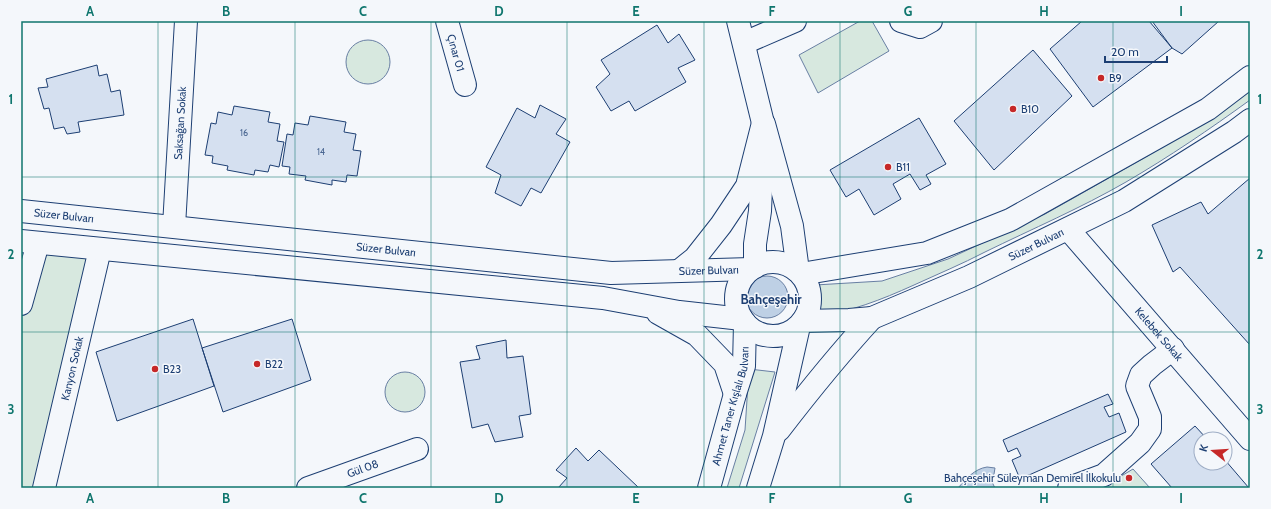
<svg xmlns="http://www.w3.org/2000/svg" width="1271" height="509" viewBox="0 0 1271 509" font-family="Cabin,sans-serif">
<rect width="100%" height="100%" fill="#f4f7fb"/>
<path fill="#d7e8df" stroke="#687fa3" d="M860 21H872L889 51 818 93 799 55Z
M346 62a22 22 0 1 1 44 0a22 22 0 1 1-44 0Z
M1250 87V100C1210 129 1169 157 1126 182 1081 208 1032 229 985 252 962 264 938 274 914 285 881 300 850 312 814 317L815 285 882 281 948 259 1045 214 1077 196 1149 155Z
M38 243 100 249 44 488H21V304Z
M749 369 775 372 739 488H727L745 430Z
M385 392a20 20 0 1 1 40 0a20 20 0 1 1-40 0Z
M1133 469 1150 488H1101Z"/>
<path fill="#bed0e5" stroke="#687fa3" d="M746 297a21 21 0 1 1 42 0a21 21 0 1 1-42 0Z
M987 467 995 468 994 474 991 480 995 488H958C966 479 974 469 987 467Z"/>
<path fill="#d5e0f0" stroke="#1d3f73" d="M1082 21H1149L1172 48 1093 107 1050 49Z
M1152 21H1219L1182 54 1172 48Z
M657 25 668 43 679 34 695 60 678 68 686 82 635 111 629 101 611 111 596 87 610 74 601 60Z
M1033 50 1072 96 994 170 954 121Z
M97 65 99 76 107 74 111 92 120 90 124 115 78 122 80 132 67 134 64 127 54 129 49 108 44 109 38 88 48 87 46 79Z
M540 105 566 119 556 134 570 142 541 193 531 188 521 206 495 193 501 175 486 167 517 108 535 118Z
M234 106 270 112 268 122 280 124 277 141 284 142 279 167 270 165 268 172 255 170 254 175 227 170 228 166 212 163 213 156 205 155 211 123 216 124 218 112 232 115Z
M310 116 346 122 344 132 356 134 353 150 361 151 357 176 347 175 346 182 332 180V185L305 180 306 176 289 174 290 167 282 166 287 134 293 135 295 123 308 125Z
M919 118 946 164 926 175 931 184 920 190 910 174 893 184 901 199 874 215 859 189 846 197 830 170Z
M1250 178V345L1180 267 1173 272 1152 225 1201 202 1208 214Z
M193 319 214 386 117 421 96 352Z
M292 319 311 380 223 412 202 348Z
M506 340 507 358 523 356 531 414 519 416 523 437 495 442 488 424 472 428 460 362 480 359 476 346Z
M1108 394 1113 404 1104 407 1109 417 1119 413 1126 432 1020 479 1012 460 1021 456 1017 448 1008 452 1003 440Z
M1195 426 1207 439H1201V463H1225V460L1249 488H1172L1151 464Z
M576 448 588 461 599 450 639 488H558L567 478 556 470Z"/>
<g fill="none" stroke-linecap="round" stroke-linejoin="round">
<g stroke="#1d3f73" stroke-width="24">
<g id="minor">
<path id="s1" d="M447 21 465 85"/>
<path d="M738 21 763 123"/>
<path d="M901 21 920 27 931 21"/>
<path d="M744 43 795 21"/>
<path id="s2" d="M174 226 186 21"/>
<path id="s3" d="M1068 229 1250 439"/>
<path d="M21 304 38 243"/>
<path id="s4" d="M44 488 100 249"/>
<path id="s5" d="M308 488 417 449"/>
<path d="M1069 488 1104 475 1140 443 1150 429V417L1137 386 1141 375 1152 365 1173 349"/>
</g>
</g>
<g stroke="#1d3f73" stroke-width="24">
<g id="major">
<path d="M764 124 792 226 798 271"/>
<path id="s6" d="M21 211 611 273 751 269"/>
<path d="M21 241 603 298 679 312 742 319"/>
<circle cx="773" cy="299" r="37"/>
<path d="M755 267V244L760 211 762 164"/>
<path d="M680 270 695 258 721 225 747 186 763 123"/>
<path d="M801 274 927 253 1010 220 1208 109 1250 77"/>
<path d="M658 313 697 335 725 364 735 394"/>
<path id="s7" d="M803 321 849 320 872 318 969 277 1124 201 1234 132 1250 120"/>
<path d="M779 430C809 391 839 354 872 318"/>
<path id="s8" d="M709 488 735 394 744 366 745 323"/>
<path d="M758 488 774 436 799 326"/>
</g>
</g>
<use href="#minor" stroke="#f4f7fb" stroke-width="22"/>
<use href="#major" stroke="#f4f7fb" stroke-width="22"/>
</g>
<path fill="none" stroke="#0f766e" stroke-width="1" stroke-opacity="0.55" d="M158 21V488M295 21V488M431 21V488M567 21V488M704 21V488M840 21V488M976 21V488M1113 21V488M21 177H1250M21 332H1250"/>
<g fill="#c62828" stroke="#f4f7fb" stroke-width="1.5">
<circle cx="1101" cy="78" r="4"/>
<circle cx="1013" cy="109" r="4"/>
<circle cx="888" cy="167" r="4"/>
<circle cx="257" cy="364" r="4"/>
<circle cx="155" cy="369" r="4"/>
<circle cx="1129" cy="478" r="4"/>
</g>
<g text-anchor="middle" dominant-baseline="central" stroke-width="3" stroke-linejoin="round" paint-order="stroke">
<g font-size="9" fill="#4b6792">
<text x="244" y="132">16</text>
<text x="321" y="151">14</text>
</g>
<g font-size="11" fill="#1d3f73" stroke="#f4f7fb">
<text stroke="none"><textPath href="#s1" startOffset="33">Çınar 01</textPath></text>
<text stroke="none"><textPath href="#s2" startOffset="103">Saksağan Sokak</textPath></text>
<text stroke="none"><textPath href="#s6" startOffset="43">Süzer Bulvarı</textPath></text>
<text stroke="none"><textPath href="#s7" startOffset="249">Süzer Bulvarı</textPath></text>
<text stroke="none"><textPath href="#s6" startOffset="367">Süzer Bulvarı</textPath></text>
<text stroke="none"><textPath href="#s6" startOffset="691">Süzer Bulvarı</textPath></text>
<text stroke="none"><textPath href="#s3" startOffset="139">Kelebek Sokak</textPath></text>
<text stroke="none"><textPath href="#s4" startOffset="123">Kanyon Sokak</textPath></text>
<text stroke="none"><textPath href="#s8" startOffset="85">Ahmet Taner Kışlalı Bulvarı</textPath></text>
<text stroke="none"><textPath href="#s5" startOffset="58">Gül 08</textPath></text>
</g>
<g font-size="11" fill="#1d3f73" stroke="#f4f7fb" text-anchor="start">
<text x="1109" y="78">B9</text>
<text x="1021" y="109">B10</text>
<text x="896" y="167">B11</text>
<text x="265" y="364">B22</text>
<text x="163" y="369">B23</text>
<text x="1121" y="478" text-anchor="end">Bahçeşehir Süleyman Demirel İlkokulu</text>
</g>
<g font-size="13" font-weight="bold" fill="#1d3f73" stroke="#f4f7fb">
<text x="771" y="299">Bahçeşehir</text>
</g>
</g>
<rect width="1271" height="509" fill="none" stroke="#f4f7fb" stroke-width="44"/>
<g transform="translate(1213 451) rotate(287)"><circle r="19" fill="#f4f7fb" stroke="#9eadc5"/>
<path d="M0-3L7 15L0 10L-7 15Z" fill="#c62828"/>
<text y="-6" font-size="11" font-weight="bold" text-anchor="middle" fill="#1d3f73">K</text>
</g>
<path d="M1105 56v6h62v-6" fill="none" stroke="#1d3f73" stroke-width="2"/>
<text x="1111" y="56" font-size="12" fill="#1d3f73" stroke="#f4f7fb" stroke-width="3" paint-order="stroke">20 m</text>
<rect x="22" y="22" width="1227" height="465" fill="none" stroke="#0f766e" stroke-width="1.5"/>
<g font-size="13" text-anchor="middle" font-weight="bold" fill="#0f766e">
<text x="90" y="16">A</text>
<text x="226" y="16">B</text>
<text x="363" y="16">C</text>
<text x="499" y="16">D</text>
<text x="636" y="16">E</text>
<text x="772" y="16">F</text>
<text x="908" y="16">G</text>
<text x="1044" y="16">H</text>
<text x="1181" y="16">I</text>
<text x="11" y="104">1</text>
<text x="1260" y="104">1</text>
<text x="11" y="259">2</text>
<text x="1260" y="259">2</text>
<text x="11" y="414">3</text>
<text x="1260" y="414">3</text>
<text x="90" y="503">A</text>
<text x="226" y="503">B</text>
<text x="363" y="503">C</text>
<text x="499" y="503">D</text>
<text x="636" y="503">E</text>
<text x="772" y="503">F</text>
<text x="908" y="503">G</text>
<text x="1044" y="503">H</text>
<text x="1181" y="503">I</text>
</g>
</svg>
